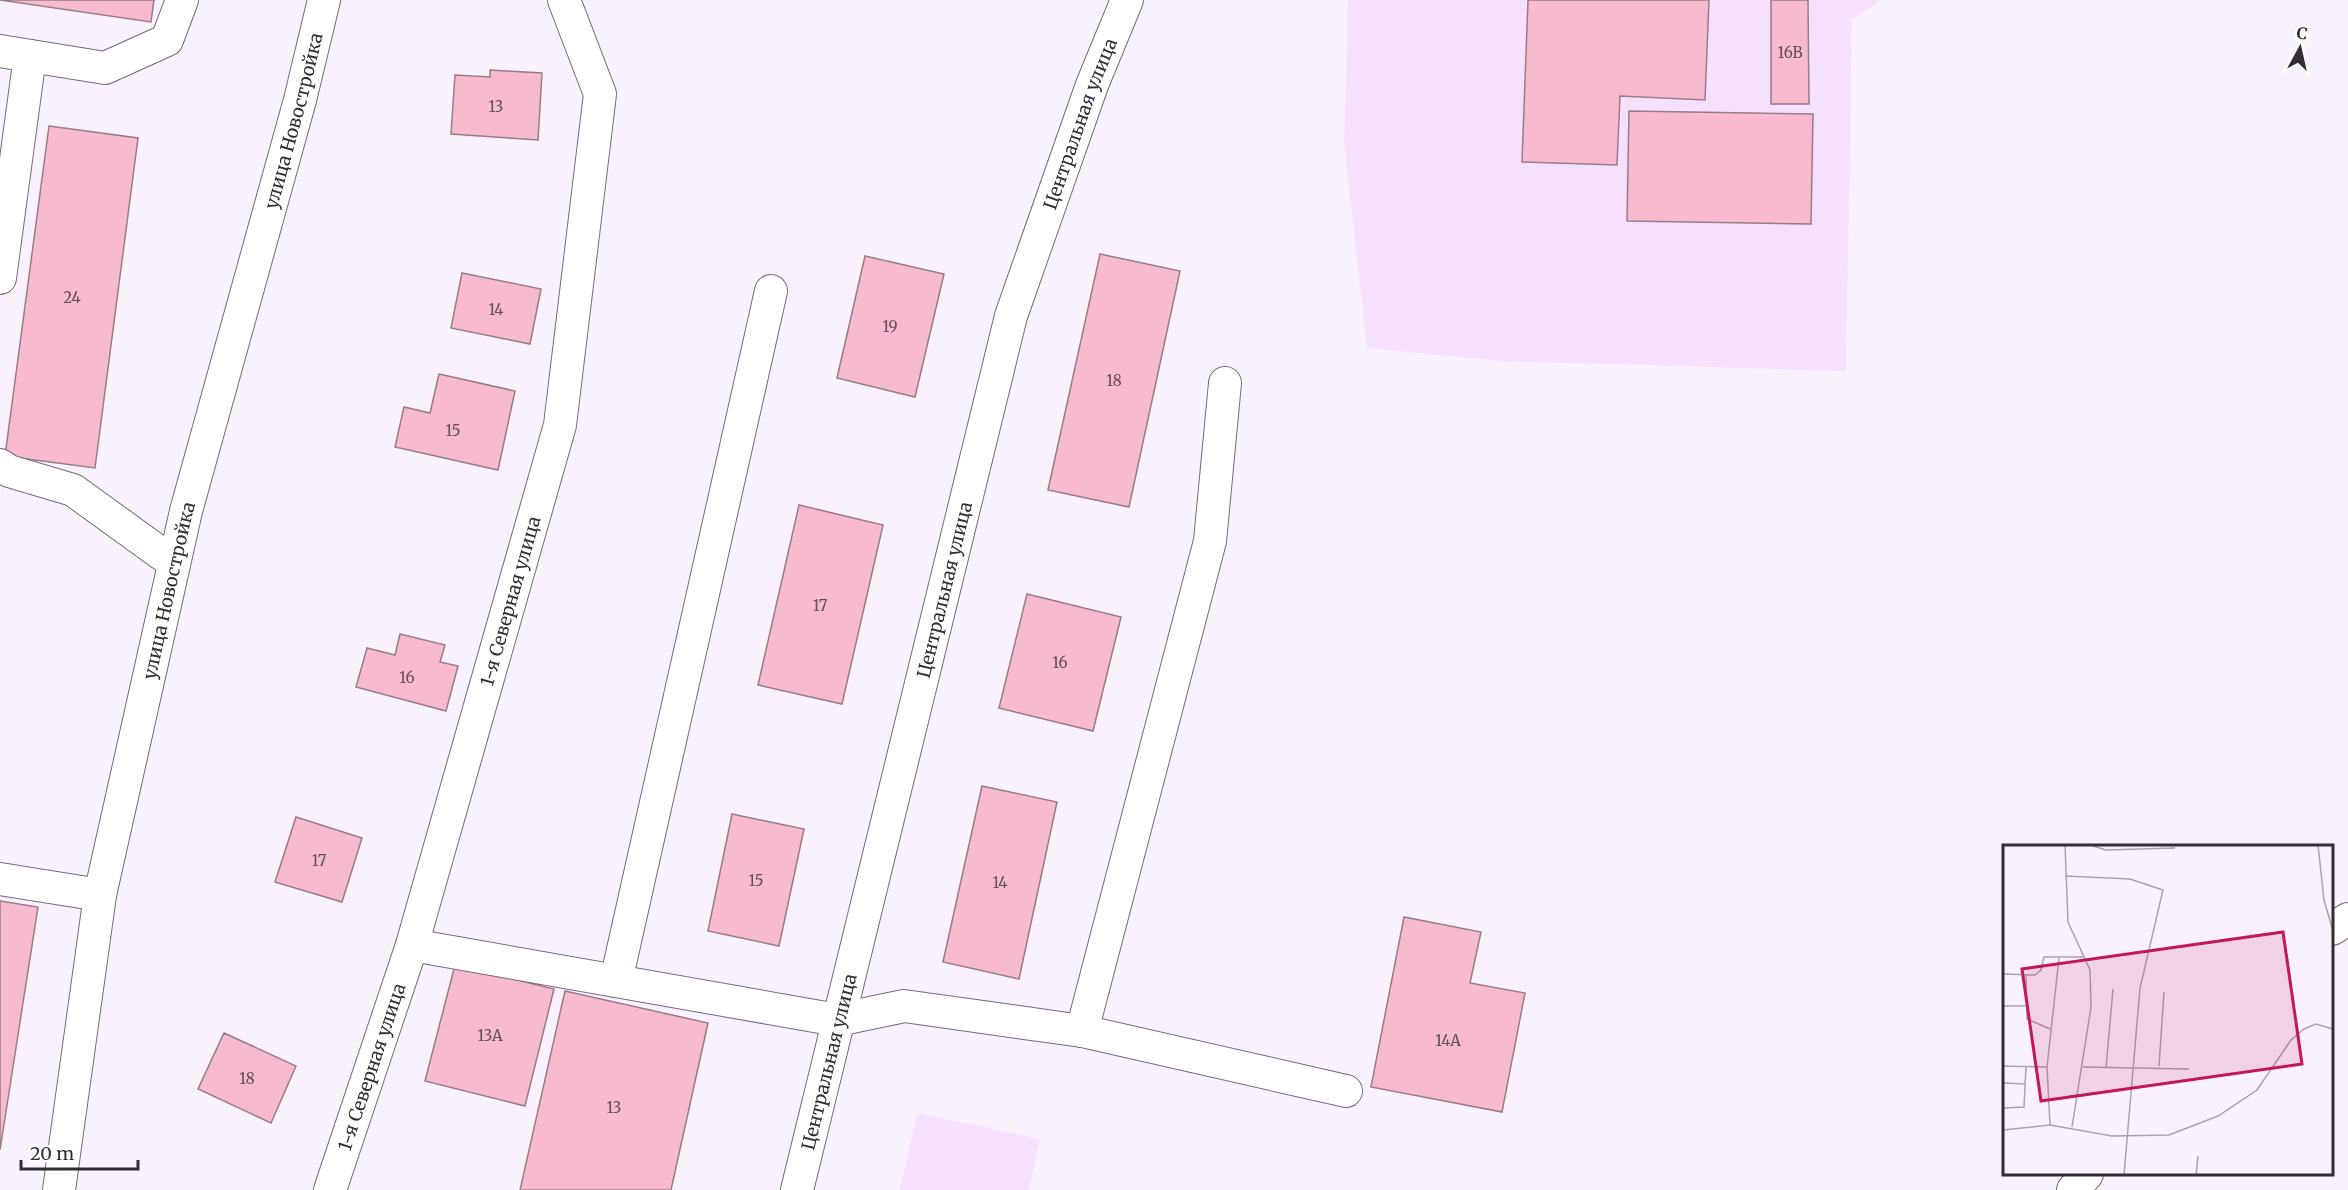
<svg xmlns="http://www.w3.org/2000/svg" width="2348" height="1190" viewBox="0 0 2348 1190" font-family="Merriweather,serif">
<rect width="100%" height="100%" fill="#f9f2fc"/>
<path fill="#f5e0ff" d="M1348 0H1880L1852 20 1846 371 1503 361 1367 348 1344 142Z
M917 1113 1040 1139 1029 1190H900Z"/>
<path fill="#f8bacf" stroke="#987c86" stroke-width="1.5" d="M0 0H154L151 22Z
M1528 0H1709L1705 100 1620 96 1617 165 1522 162Z
M1771 0H1808L1809 104H1771Z
M490 70 542 73 538 140 451 134 455 75 490 77Z
M1629 111 1813 114 1811 224 1627 221Z
M49 126 138 138 95 468 5 456Z
M1100 254 1180 271 1129 507 1048 490Z
M865 256 944 274 915 397 837 378Z
M462 273 541 289 530 344 451 328Z
M439 374 515 391 498 470 395 447 404 407 430 413Z
M799 505 883 525 842 704 758 685Z
M1027 594 1121 617 1093 731 999 708Z
M400 634 445 645 440 662 458 666 446 711 356 687 367 648 395 655Z
M982 786 1057 802 1019 979 943 962Z
M732 814 804 829 779 946 708 931Z
M296 817 362 838 342 902 275 882Z
M0 901 38 907 0 1150Z
M1404 917 1481 932 1470 983 1525 993 1502 1112 1371 1087Z
M455 965 554 989 525 1106 425 1081Z
M565 991 708 1023 671 1190H520Z
M224 1033 296 1066 271 1123 198 1089Z"/>
<g fill="none" stroke-linecap="round" stroke-linejoin="round">
<g stroke="#77697e" stroke-width="34">
<g id="street">
<path d="M0 51 105 68 167 40 182 0"/>
<path d="M0 278 30 56"/>
<path d="M0 465 9 471 73 490 174 563"/>
<path d="M0 879 100 895"/>
<path d="M2332 929 2348 919"/>
<path d="M412 945 837 1020 904 1006 1082 1031 1346 1091"/>
<path d="M616 981 771 291"/>
<path d="M1082 1031 1210 541 1225 383"/>
<path id="s1" d="M59 1190 100 895 186 511 300 100 324 0"/>
<path id="s2" d="M330 1190 412 945 560 425 600 94 564 0"/>
<path id="s3" d="M797 1190 1011 316 1092 85 1127 0"/>
<path d="M2073 1190 2087 1174"/>
</g>
</g>
<use href="#street" stroke="#fff" stroke-width="32"/>
</g>
<g text-anchor="middle" dominant-baseline="central" stroke-width="5" stroke-linejoin="round" paint-order="stroke">
<g font-size="15" fill="#64505c">
<text x="1790" y="52">16В</text>
<text x="496" y="106">13</text>
<text x="72" y="297">24</text>
<text x="496" y="309">14</text>
<text x="890" y="326">19</text>
<text x="1114" y="380">18</text>
<text x="453" y="430">15</text>
<text x="820" y="605">17</text>
<text x="1060" y="662">16</text>
<text x="407" y="677">16</text>
<text x="319" y="860">17</text>
<text x="756" y="880">15</text>
<text x="1000" y="882">14</text>
<text x="490" y="1035">13А</text>
<text x="1448" y="1040">14А</text>
<text x="247" y="1078">18</text>
<text x="614" y="1107">13</text>
</g>
<g font-size="18" fill="#332d36" stroke="#fff">
<text stroke="none"><textPath href="#s1" startOffset="1096">улица Новостройка</textPath></text>
<text stroke="none"><textPath href="#s3" startOffset="1104">Центральная улица</textPath></text>
<text stroke="none"><textPath href="#s3" startOffset="618">Центральная улица</textPath></text>
<text stroke="none"><textPath href="#s1" startOffset="610">улица Новостройка</textPath></text>
<text stroke="none"><textPath href="#s2" startOffset="616">1-я Северная улица</textPath></text>
<text stroke="none"><textPath href="#s3" startOffset="132">Центральная улица</textPath></text>
<text stroke="none"><textPath href="#s2" startOffset="130">1-я Северная улица</textPath></text>
</g>
</g>
<g transform="translate(2003 845)">
<rect width="330" height="330" fill="#f9f2fc"/>
<path fill="none" stroke="#aaa3ad" stroke-width="1.5" d="M62 0 65 77 87 125 88 162 69 282M87 0 103 5 172 3M315 0 321 55 330 86M62 31 127 34 160 45 137 143 121 330M0 129 32 130 38 125 41 112H80M23 129 24 174 47 184M0 161H24M0 221 44 222M156 221 161 147M80 222 186 224M103 223 110 144M0 238 22 239M0 263 21 262 23 221M47 280 44 222 56 113M0 285 47 280 109 291 166 290 215 271 254 245 288 195 301 184 313 179 330 184M193 330 195 311"/>
<path fill="#c2185b" fill-opacity="0.15" stroke="#c2185b" stroke-width="3" d="M280 87 299 219 38 256 19 124Z"/>
<rect width="330" height="330" fill="none" stroke="#332d36" stroke-width="3"/>
</g>
<g transform="translate(2300 48) rotate(8)" stroke="#ffffff" stroke-width="4.5" paint-order="stroke">
<path d="M0-4.5L10 22L0 15L-10 22Z" fill="#332d36"/>
<text y="-9" font-size="16" font-weight="bold" text-anchor="middle" fill="#332d36">С</text>
</g>
<path d="M21 1160v9h117v-9" fill="none" stroke="#332d36" stroke-width="3"/>
<text x="30" y="1160" font-size="18" fill="#332d36" stroke="#ffffff" stroke-width="4.5" paint-order="stroke">20 m</text>
</svg>
